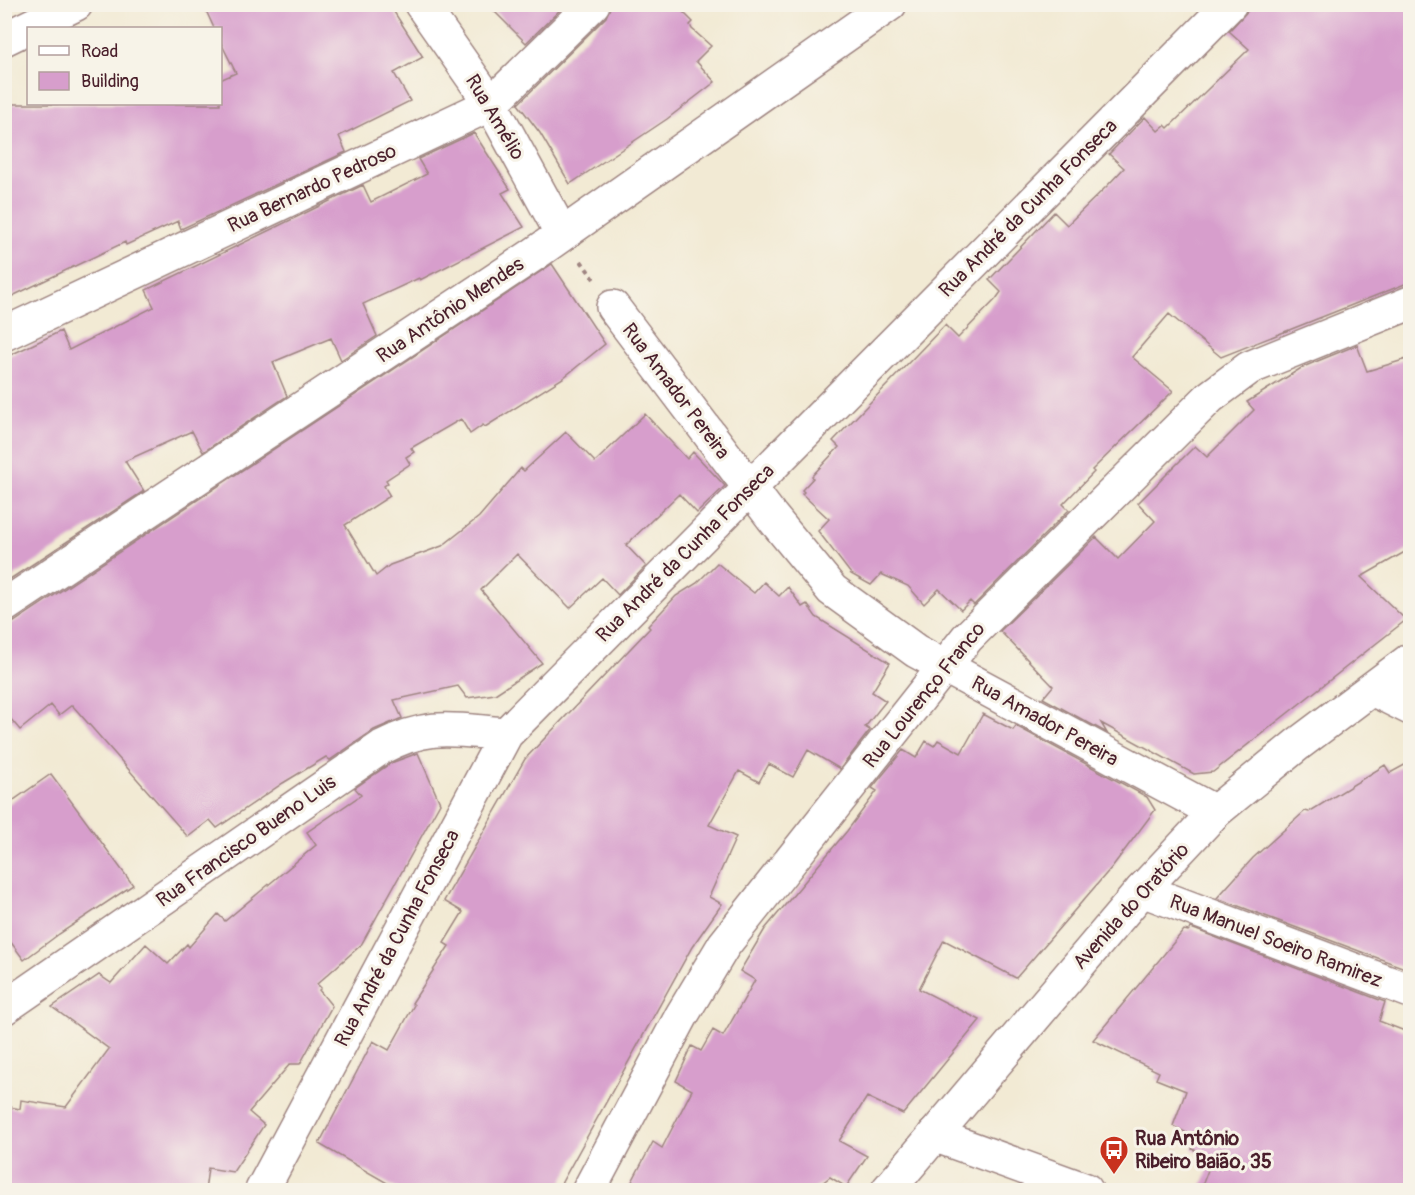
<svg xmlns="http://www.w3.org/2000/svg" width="1415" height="1195" viewBox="0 0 1415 1195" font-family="Pangolin,sans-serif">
<rect width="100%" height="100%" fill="#f7f3e8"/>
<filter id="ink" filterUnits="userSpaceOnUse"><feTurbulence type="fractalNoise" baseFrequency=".0167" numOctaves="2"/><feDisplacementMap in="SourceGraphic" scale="12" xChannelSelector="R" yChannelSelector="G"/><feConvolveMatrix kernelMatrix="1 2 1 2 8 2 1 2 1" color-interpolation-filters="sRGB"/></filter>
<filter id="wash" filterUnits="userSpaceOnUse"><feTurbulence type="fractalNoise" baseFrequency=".008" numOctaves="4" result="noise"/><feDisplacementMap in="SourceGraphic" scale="24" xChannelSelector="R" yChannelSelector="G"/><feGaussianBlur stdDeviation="1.35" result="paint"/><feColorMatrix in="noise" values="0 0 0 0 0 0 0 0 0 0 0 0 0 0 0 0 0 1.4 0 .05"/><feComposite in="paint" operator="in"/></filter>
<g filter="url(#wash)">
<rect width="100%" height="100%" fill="#f2ead4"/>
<g id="blocks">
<path fill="#d79ecc" d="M203 4H389L423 57 394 73 410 101 339 136 346 152 181 229 178 221 126 245 125 242 4 300V104H220V80L236 73 220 41V28H214Z
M487 4H566L526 43Z
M611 4H675L693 22 690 25 692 29 711 46 696 61 715 82 667 119 570 184 540 133 518 104 606 17Z
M1254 4H1410V282L1221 357 1169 314 1132 357 1173 391 1092 470 1094 472 1063 504 1069 510 974 605 970 601 961 610 939 589 924 604 908 586 881 574 871 585 851 574 818 531 829 519 802 494 804 492 802 490 813 478 812 476 839 447 833 441 945 325 958 338 996 299 1001 292 989 280 1054 212 1067 225 1107 186 1124 168 1109 154 1145 117 1158 131 1165 125 1168 128 1249 49 1229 31Z
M474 133 510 189 502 193 524 227 420 280 419 278 363 304 377 336 341 360 331 338 273 362 287 396 203 452 192 431 125 461 144 491 4 583V358L61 331 69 350 154 307 146 290 363 185 371 202 427 174 418 159Z
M552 264 605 344 563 378 485 427 483 425 470 434 461 419 411 448 414 452 406 457 410 464 386 480 388 483 384 486 390 496 345 525 376 576 390 565 442 546 479 517 521 468 524 471 566 432 595 462 645 414 687 459 693 452 725 486 697 513 679 494 626 545 646 566 618 595 602 578 570 608 517 554 481 590 542 663 495 694 467 698 458 686 394 700 402 718 374 730 330 760 326 757 283 783 217 828 210 820 188 837 72 705 59 715 51 705 20 730 4 711V625L14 622Z
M1357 345 1367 371 1410 358V549L1361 577 1406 620 1213 772 1194 774 1101 723 1107 733 1043 698 1053 686 1000 631 1096 537 1118 559 1155 521 1138 503 1195 446 1207 457 1254 410 1247 402 1303 367Z
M717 563 754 593 764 582 779 596 788 587 802 607 807 604 816 617 890 663 872 692 886 701 865 727 870 730 840 769 808 750 793 777 769 764 759 782 739 771 709 825 736 837 709 897 722 904 692 947 557 1191H401L319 1144 373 1041 389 1050 414 1005 412 1003 449 946 444 943 463 912 444 901 525 759 650 628 648 626 676 596 697 583Z
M983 714 1013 730 1016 726 1147 797 1155 810 1112 867 1016 978 944 940 919 989 980 1020 903 1114 867 1097 839 1141 867 1156 846 1187 830 1177 812 1191H627L653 1142 662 1148 692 1090 676 1081 692 1046 701 1051 713 1030 723 1036 755 980 740 971 765 929 847 831 877 791 872 788 903 750 916 758 926 741 934 746 938 740 961 753Z
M418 753 440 803 361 945 317 984 321 988 319 990 332 1006 300 1064H290L249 1112 264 1125 233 1172 208 1168 205 1191H4V1106L20 1109 21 1100 66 1107 109 1049 52 1007 99 975 111 983 146 944 168 964 187 944 189 947 218 914 225 921 316 845 307 832 361 795 355 788 391 763Z
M1410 762V970L1217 898 1253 858 1305 811 1309 812 1385 765 1390 773Z
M51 774 133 885 59 934 24 960 4 933V807Z
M1191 928 1385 1002 1379 1021 1410 1033V1191H1200L1213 1157 1192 1149 1197 1138 1173 1126 1186 1091 1156 1079 1159 1072 1093 1040 1184 930 1188 931Z"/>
</g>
</g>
<g filter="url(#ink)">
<use href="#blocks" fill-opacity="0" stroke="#9e8480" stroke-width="1.5"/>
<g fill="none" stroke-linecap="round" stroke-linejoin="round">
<g stroke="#9e8480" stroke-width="36">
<path id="minor" d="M421 4 491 104 562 234
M4 39 76 4
M613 307 772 517 832 590 916 651 1215 812
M4 334 491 104 593 4
M4 606 533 255 890 4
M1372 689 1410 708
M1142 890 1410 991
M4 1008 382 747C430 722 454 730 506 734
M934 1135 1086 1190
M262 1190 506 734 1230 4
M589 1190 682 1015 724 945 967 638 1210 397 1249 368 1410 303"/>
</g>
<g stroke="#9e8480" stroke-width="36">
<path id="major" d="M888 1190 1142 890 1215 812 1298 744 1410 660"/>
</g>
<path stroke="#9e8480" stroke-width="4" stroke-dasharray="4.5 4.5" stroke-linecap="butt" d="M581 261 594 279"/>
<use href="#minor" stroke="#fff" stroke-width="33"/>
<use href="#major" stroke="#fff" stroke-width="33"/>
</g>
</g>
<defs>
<g id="bus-pin" transform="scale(1.5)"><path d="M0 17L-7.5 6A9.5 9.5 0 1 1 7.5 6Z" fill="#c8321e" stroke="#f7f3e8"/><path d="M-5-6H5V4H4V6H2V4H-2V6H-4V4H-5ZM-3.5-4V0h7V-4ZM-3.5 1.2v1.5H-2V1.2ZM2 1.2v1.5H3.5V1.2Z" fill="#fff"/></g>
</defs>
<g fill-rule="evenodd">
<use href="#bus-pin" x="1114" y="1150"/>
</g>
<g text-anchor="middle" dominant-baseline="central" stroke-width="6" stroke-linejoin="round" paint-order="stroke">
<g font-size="20" fill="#4a1f2b" stroke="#f7f3e8">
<text transform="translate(495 117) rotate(59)">Rua Amélio</text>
<text transform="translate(312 188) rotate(-25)">Rua Bernardo Pedroso</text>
<text transform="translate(1028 208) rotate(-45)">Rua André da Cunha Fonseca</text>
<text transform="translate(450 310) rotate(-34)">Rua Antônio Mendes</text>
<text transform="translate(676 391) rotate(53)">Rua Amador Pereira</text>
<text transform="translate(685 553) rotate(-45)">Rua André da Cunha Fonseca</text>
<text transform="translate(924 695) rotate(-51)">Rua Lourenço Franco</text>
<text transform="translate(1045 721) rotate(29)">Rua Amador Pereira</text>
<text transform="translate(246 841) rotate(-35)">Rua Francisco Bueno Luis</text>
<text transform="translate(1131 906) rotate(-48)">Avenida do Oratório</text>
<text transform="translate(397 938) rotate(-62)">Rua André da Cunha Fonseca</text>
<text transform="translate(1276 941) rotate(21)">Rua Manuel Soeiro Ramirez</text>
</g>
<g font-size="20" font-weight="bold" fill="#4a1f2b" stroke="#f7f3e8" text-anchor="start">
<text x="1135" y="1138">Rua Antônio<tspan x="1135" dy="23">Ribeiro Baião, 35</tspan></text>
</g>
</g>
<rect width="1415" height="1195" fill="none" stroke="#f7f3e8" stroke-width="24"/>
<rect x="27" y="27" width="195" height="78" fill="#f7f3e8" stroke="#b29e9c" stroke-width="1.5"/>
<rect x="39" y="46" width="30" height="9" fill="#ffffff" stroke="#b29e9c" stroke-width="1.5"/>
<text x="81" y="57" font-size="18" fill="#4a1f2b">Road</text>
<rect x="39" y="72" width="30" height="18" fill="#d79ecc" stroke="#b29e9c" stroke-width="1.5"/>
<text x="81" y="87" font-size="18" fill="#4a1f2b">Building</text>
</svg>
